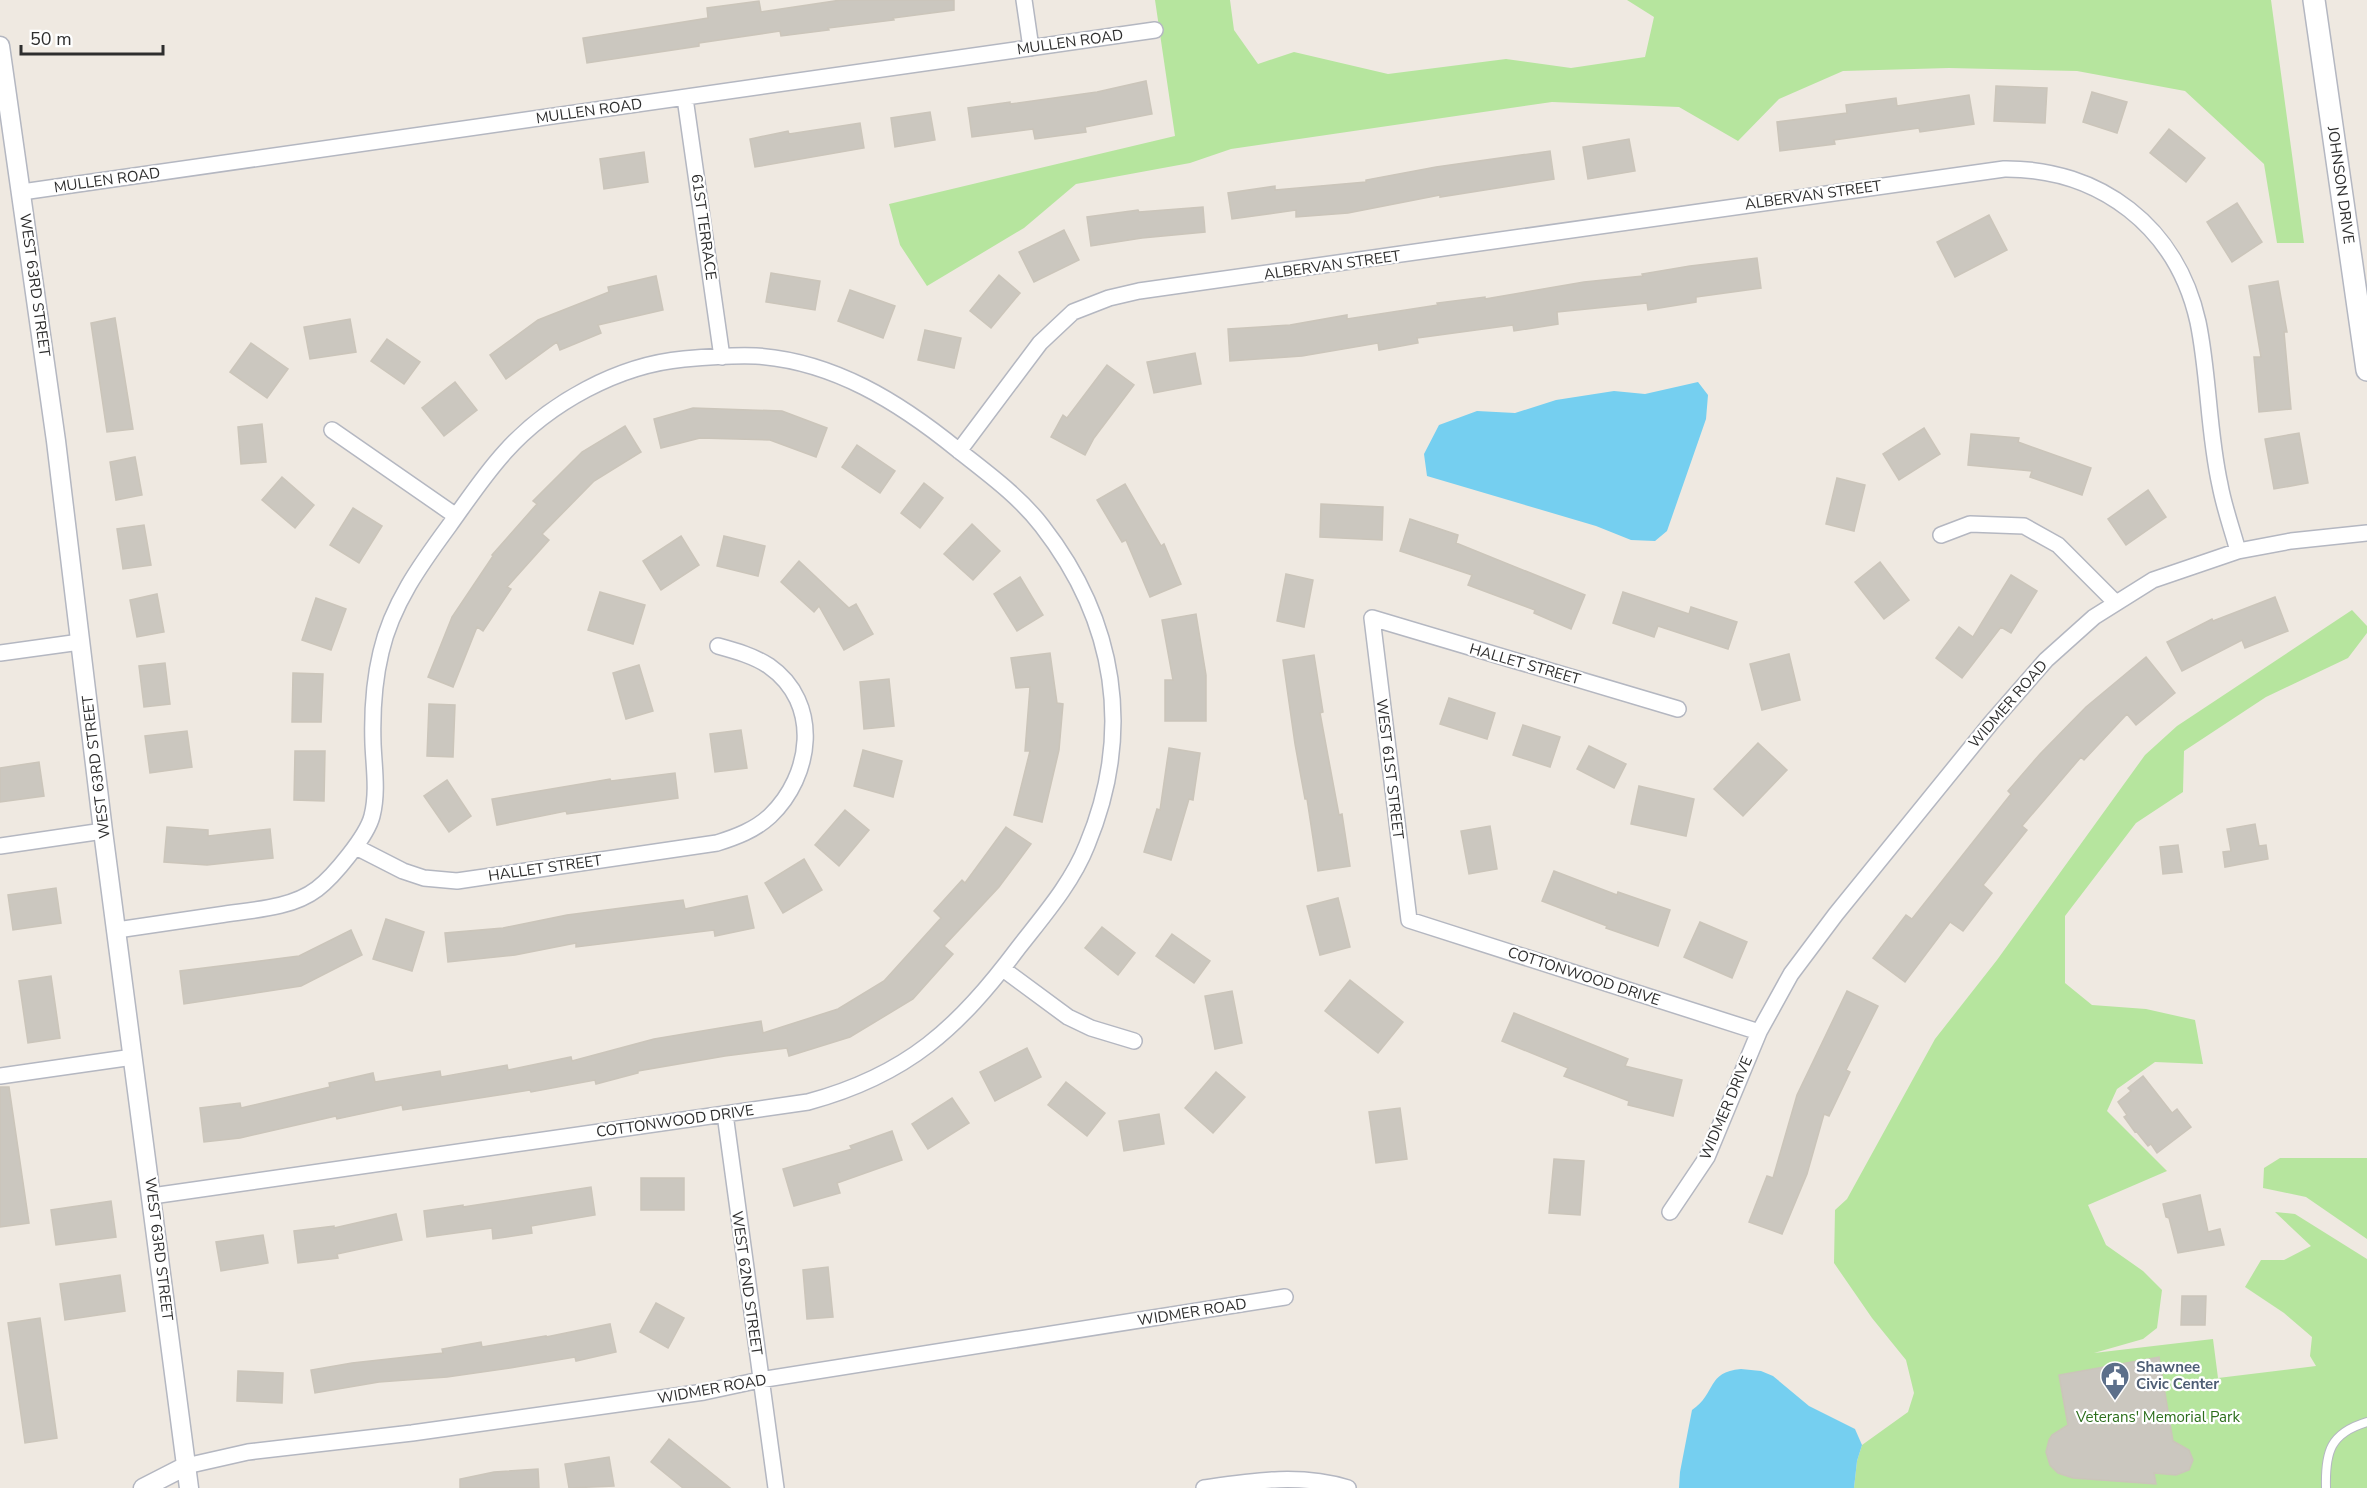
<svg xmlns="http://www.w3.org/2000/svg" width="2367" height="1488" viewBox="0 0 2367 1488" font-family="'Nunito Sans',sans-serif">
<rect width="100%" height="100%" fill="#efe9e1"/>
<path fill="#b6e59e" d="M1155 0H1230L1234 30 1258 64 1294 52 1388 74 1506 59 1571 68 1645 57 1654 17 1627 0H2271L2304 243H2277L2264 164 2185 91 2077 71 1949 68 1843 71 1779 99 1738 141 1679 107 1552 102 1231 149 1190 163 1076 184 1024 228 927 286 900 245 889 204 1175 136Z
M2352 610 2367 626V633L2348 658 2266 697 2184 751 2183 792 2136 823 2065 916V983L2092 1005 2146 1009 2195 1020 2203 1064 2155 1062 2117 1089 2107 1111 2167 1171 2088 1205 2106 1245 2143 1271 2162 1290 2157 1328 2143 1339 2094 1353 2213 1339 2218 1378 2316 1366 2310 1356 2312 1337 2284 1313 2245 1287 2261 1260H2284L2311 1246 2275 1212 2295 1214 2367 1259V1488H1854L1857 1461 1862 1445 1908 1412 1914 1393 1906 1360 1872 1318 1834 1263 1835 1210 1847 1199 1935 1039 1997 960 2145 755 2177 726Z
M2280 1158H2367V1239L2306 1197 2263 1188 2264 1168Z"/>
<path fill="#75cff0" d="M1698 382 1708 395 1706 419 1667 531 1655 541 1631 540 1596 526 1427 476 1424 454 1439 425 1477 411 1515 413 1556 400 1614 391 1645 394Z
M1741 1369 1761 1371 1773 1376 1809 1406 1855 1429 1862 1445 1857 1461 1854 1488H1679L1680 1472 1692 1410C1717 1393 1706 1372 1741 1369Z"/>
<path fill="#cbc7bf" stroke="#cbc5ba" stroke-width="1.5" d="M841 0H954V10L893 18 894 20 828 28 829 30 781 36 780 31 699 43V46L587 63 583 38 708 18 707 8 759 1 761 12Z
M1146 81 1152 114 1085 127 1086 132 1035 139 1033 129 972 137 968 108 1010 102V104L1097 92Z
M1996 86 2047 88 2045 123 1994 121Z
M2092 92 2127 102 2117 133 2083 122Z
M1969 95 1974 124 1920 132 1919 128 1834 140 1835 144 1780 151 1777 122 1847 113 1846 105 1896 98 1897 106Z
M930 112 935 140 895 147 891 118Z
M860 123 864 148 755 167 750 139 788 131 789 134Z
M2169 129 2205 158 2186 182 2150 153Z
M1629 139 1635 171 1588 179 1583 147Z
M1550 151 1554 179 1440 197V195L1348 213 1296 217V210L1232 219 1228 193 1275 186V190L1366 182V180L1436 167Z
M644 152 648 182 604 189 600 159Z
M2237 203 2262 242 2232 262 2207 222Z
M1203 207 1205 232 1142 238 1091 246 1087 217 1138 210 1139 212Z
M1989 215 2007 250 1955 277 1937 242Z
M1064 230 1079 260 1034 282 1019 252Z
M1757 258 1761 288 1696 297V302L1648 310 1647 303 1557 312 1558 324 1514 331 1513 325 1417 338 1418 343 1379 350 1378 343 1302 356 1230 361 1228 329 1290 325 1347 315V319L1438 305 1437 303 1485 297V299L1584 282 1643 276 1642 274 1690 266Z
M771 273 820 281 815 310 766 302Z
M999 275 1020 293 991 328 970 311Z
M656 276 663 310 598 325 601 333 560 350 557 342 506 379 490 355 538 320 609 292 608 287Z
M2278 281 2287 332H2284L2291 409 2259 412 2254 357H2261L2249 286Z
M850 290 895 306 883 338 838 321Z
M115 318 133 429 107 432 91 323Z
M350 319 356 352 310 359 304 327Z
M925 330 961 338 954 368 918 360Z
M387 339 420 362 404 384 371 361Z
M251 343 288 369 267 398 230 372Z
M1195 353 1201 384 1154 393 1147 362Z
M1107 365 1134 385 1094 438 1085 455 1051 437 1063 415 1067 418Z
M455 382 477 410 444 436 422 408Z
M693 408 782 411 827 428 816 457 770 440 700 438 661 448 654 419Z
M262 424 266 462 241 464 238 427Z
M625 426 641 452 594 481 542 534 549 540 507 587 511 589 483 631 477 627 453 687 428 677 452 617 493 556 492 555 537 504 533 501 582 452Z
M1924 428 1940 454 1899 480 1883 454Z
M2299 433 2308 483 2274 489 2265 439Z
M1971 434 2019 438 2018 442 2091 468 2082 495 2030 477 2032 471 1968 465Z
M857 445 895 471 880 493 842 467Z
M135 457 142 495 116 500 110 462Z
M282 477 314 505 295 528 262 500Z
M1837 478 1865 485 1854 531 1826 524Z
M924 483 943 498 920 528 901 513Z
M1125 484 1161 546 1164 544 1181 584 1150 597 1126 540 1122 542 1097 500Z
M2148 490 2166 517 2126 545 2108 519Z
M1321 504 1383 507 1382 540 1320 537Z
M353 508 382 526 359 563 330 545Z
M1410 519 1458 535 1456 543 1585 595 1571 629 1534 613 1535 610 1468 585 1472 575 1400 551Z
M972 524 1000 551 973 580 944 554Z
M144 525 151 565 123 569 117 529Z
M681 536 699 565 661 590 643 561Z
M724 536 765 546 758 576 717 566Z
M799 561 849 608 856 604 873 634 844 650 819 606 814 612 781 582Z
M1880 562 1909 600 1884 619 1855 582Z
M1286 574 1313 580 1304 627 1277 621Z
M2011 575 2037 591 2011 633 2001 627 1962 678 1936 658 1959 627 1973 637Z
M1020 577 1043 615 1017 631 994 594Z
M600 592 645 605 633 644 588 630Z
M1623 592 1689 614 1691 607 1737 622 1728 649 1658 626 1654 637 1613 623Z
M157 594 164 632 137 637 130 600Z
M2275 597 2288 631 2245 648 2242 640 2182 671 2167 642 2212 619 2213 621Z
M316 598 346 609 331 650 302 640Z
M1196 614 1206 675V721H1165V680H1173L1162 620Z
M1050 653 1057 703 1063 704 1059 750 1042 822 1014 815 1030 751H1025L1030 687 1016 688 1011 658Z
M1789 654 1800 700 1762 710 1750 664Z
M1314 655 1323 712 1320 713 1339 815 1342 814 1350 866 1318 871 1307 799H1305L1295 744 1283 660Z
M2146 657 2175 693 2136 725 2127 714 2084 760 2081 757 2022 826 2027 830 1983 885 1992 893 1963 931 1950 922 1905 982 1873 958 1906 915 1912 919 2011 794 2008 791 2040 754 2086 707Z
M165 663 170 704 144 707 139 666Z
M639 665 653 711 626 719 613 673Z
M293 673 323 674 321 722H292Z
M889 679 894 726 864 729 860 682Z
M1449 698 1495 713 1487 739 1440 724Z
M429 704 455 705 453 757 427 756Z
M1523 725 1560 737 1550 767 1513 755Z
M741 730 747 768 715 772 710 734Z
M187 731 192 767 150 773 145 736Z
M1758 743 1787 770 1743 816 1714 789Z
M1589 746 1626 764 1614 788 1577 769Z
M1169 748 1200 753 1193 800 1189 799 1171 860 1144 852 1157 809 1160 810Z
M863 750 902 761 893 797 854 786Z
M295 751H325L324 801 294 800Z
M39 762 44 796 0 802V768Z
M675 773 678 798 567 814 566 811 497 825 492 799 610 779 611 781Z
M447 780 471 816 449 832 424 796Z
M1639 786 1694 799 1686 836 1631 824Z
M845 810 869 830 839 866 815 845Z
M2255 824 2259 846 2266 845 2268 859 2225 867 2223 852 2231 851 2227 829Z
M1490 826 1497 869 1469 874 1461 831Z
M167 827 208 830V836L270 829 273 858 207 865 164 862Z
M1006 827 1031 844 999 887 944 946 953 954 913 999 850 1037 789 1056 787 1048 725 1056 638 1071V1073L596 1084 595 1080 531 1092 530 1090 403 1110 402 1105 337 1119 336 1116 240 1138 204 1142 200 1108 240 1103 241 1108 330 1087 329 1083 373 1073 375 1082 440 1071 441 1077 507 1065 508 1070 571 1057 572 1061 654 1039 761 1021 763 1033 838 1009 884 981 941 918 934 911 962 880 965 883Z
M2178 845 2182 872 2163 874 2160 847Z
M804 859 822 890 783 913 765 883Z
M1554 871 1617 895 1618 892 1670 910 1658 946 1606 928 1607 926 1542 901Z
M56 888 61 923 13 930 8 895Z
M747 896 754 928 715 936 714 930 576 947V943L515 955 448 962 445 933 503 928 567 915 683 900 685 909Z
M1338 898 1350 947 1320 955 1307 906Z
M386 919 424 932 412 971 373 959Z
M1700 922 1747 942 1732 978 1684 957Z
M1102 927 1135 953 1118 975 1085 948Z
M351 930 362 955 301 986 184 1004 180 971 299 956Z
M1172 934 1210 961 1194 983 1156 956Z
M51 976 60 1038 28 1043 19 981Z
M1350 980 1403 1022 1378 1053 1325 1011Z
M1232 991 1242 1043 1215 1049 1205 996Z
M1847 991 1878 1006 1846 1070 1850 1072 1829 1116 1824 1114 1807 1174 1782 1234 1749 1222 1767 1176 1773 1178 1797 1095Z
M1514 1013 1628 1059 1625 1066 1682 1080 1673 1116 1628 1105 1629 1101 1564 1076 1568 1068 1502 1041Z
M1027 1048 1041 1077 995 1101 980 1072Z
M1216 1072 1245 1097 1213 1133 1185 1108Z
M2143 1076 2172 1113 2177 1109 2191 1127 2157 1153 2151 1144 2148 1146 2136 1131 2135 1132 2124 1117 2127 1115 2118 1102 2131 1091 2128 1088Z
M1066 1082 1105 1113 1087 1136 1048 1105Z
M0 1087H9L29 1223 0 1227Z
M952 1098 969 1123 928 1149 912 1124Z
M1400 1108 1407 1159 1376 1163 1369 1112Z
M1159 1114 1164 1144 1124 1151 1119 1121Z
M892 1131 902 1160 837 1183 840 1193 794 1206 783 1169 852 1149 850 1146Z
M1554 1159 1584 1161 1580 1215 1549 1213Z
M641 1178H684V1210H641Z
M591 1187 595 1215 531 1226 532 1233 493 1239 492 1228 427 1237 424 1211 463 1205V1207Z
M2200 1195 2208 1232 2220 1229 2224 1245 2178 1253 2169 1218 2166 1217 2163 1204Z
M111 1201 116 1237 56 1245 51 1210Z
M396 1214 402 1240 337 1254 338 1258 298 1263 294 1231 334 1226V1228Z
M263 1235 268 1263 221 1271 216 1242Z
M828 1267 833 1317 807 1319 803 1270Z
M120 1275 125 1311 65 1320 60 1284Z
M2182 1296H2206L2205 1325H2181Z
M656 1303 684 1318 668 1348 640 1332Z
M40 1318 57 1438 25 1443 8 1323Z
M610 1324 616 1352 576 1361 575 1357 510 1368 447 1377 379 1382 315 1393 311 1370 352 1363 443 1353 442 1349 481 1342 482 1347 546 1336V1337Z
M2159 1357 2173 1441 2189 1450 2193 1460 2189 1470 2176 1475 2154 1473 2156 1484 2073 1478 2058 1473 2050 1465 2046 1452 2049 1440 2052 1435 2068 1425 2059 1375Z
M238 1371 283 1373 282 1403 237 1401Z
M669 1439 730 1488H683L651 1462Z
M609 1457 614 1486 569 1488 565 1464Z
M538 1469 539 1488H460V1479L494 1472Z"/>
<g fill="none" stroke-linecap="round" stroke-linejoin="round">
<g stroke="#b4b7c1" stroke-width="10">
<path id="service" d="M2326 1488C2325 1452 2330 1433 2367 1422"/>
</g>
<g stroke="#b4b7c1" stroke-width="18">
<path id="minor" d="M1024 0 1031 48
M685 98 722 357
M22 192 1155 30
M332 430 456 516
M959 451 1040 343 1073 312 1109 298 1139 291 2004 169C2100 168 2177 227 2198 322 2209 375 2208 431 2220 485 2224 507 2232 529 2238 551
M1941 535 1970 524 2024 526 2058 545 2116 603
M0 653 80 642
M1678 709 1372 618 1409 920 1759 1032
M0 846 103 831
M356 847 403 871 424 878 457 881 717 843C736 837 755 830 770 816 812 776 822 703 769 666 754 656 736 651 718 646
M117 930C151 925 185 920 219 915 250 910 291 909 317 889 334 876 367 836 372 816 378 792 374 768 373 744 372 714 374 681 381 652 392 604 421 564 449 526 467 501 484 475 505 452 549 403 618 365 684 359 707 357 732 355 756 356 833 361 899 402 958 450 987 473 1019 496 1042 526 1116 621 1134 732 1087 845 1072 883 1044 915 1019 947 958 1028 908 1075 808 1102L152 1196
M1003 969 1068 1017 1091 1028 1134 1041
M0 1076 133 1057
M725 1114 776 1488
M1670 1212 1707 1157 1759 1032 1791 974 1836 914 1991 723 2046 660 2094 617 2153 580 2238 551 2291 541 2367 533
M186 1466 248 1452 412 1433 704 1392 760 1380 1285 1297
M1204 1488C1252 1481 1300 1473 1348 1488"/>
</g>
<g stroke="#b4b7c1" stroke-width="21">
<path id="tertiary" d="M0 46 56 441 103 831 189 1488
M143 1488 186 1466"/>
</g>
<g stroke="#b4b7c1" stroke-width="24">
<path id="secondary" d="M2314 0 2367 370"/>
</g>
<use href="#service" stroke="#fff" stroke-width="8"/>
<use href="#minor" stroke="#fff" stroke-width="15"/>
<use href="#tertiary" stroke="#fff" stroke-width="18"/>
<use href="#secondary" stroke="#fff" stroke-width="21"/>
</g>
<defs>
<g id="civic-pin" transform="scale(1.5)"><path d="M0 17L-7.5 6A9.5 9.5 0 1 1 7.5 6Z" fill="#5c6f8a" stroke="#fff"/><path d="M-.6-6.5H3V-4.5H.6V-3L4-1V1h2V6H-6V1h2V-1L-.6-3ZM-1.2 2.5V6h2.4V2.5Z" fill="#fff"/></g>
</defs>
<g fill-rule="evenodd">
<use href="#civic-pin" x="2115" y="1376"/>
</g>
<g text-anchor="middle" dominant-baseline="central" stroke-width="4.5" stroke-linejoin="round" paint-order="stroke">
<g font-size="15" fill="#2e2e2e" stroke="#fff">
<text transform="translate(1070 42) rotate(-8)">MULLEN ROAD</text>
<text transform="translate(589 111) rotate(-8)">MULLEN ROAD</text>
<text transform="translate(107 180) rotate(-8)">MULLEN ROAD</text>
<text transform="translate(2341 185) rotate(82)">JOHNSON DRIVE</text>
<text transform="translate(1813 195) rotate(-8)">ALBERVAN STREET</text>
<text transform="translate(704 227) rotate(82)">61ST TERRACE</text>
<text transform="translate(1332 265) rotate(-8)">ALBERVAN STREET</text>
<text transform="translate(35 285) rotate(82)">WEST 63RD STREET</text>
<text transform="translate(1525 664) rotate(16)">HALLET STREET</text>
<text transform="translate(2008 704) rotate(-49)">WIDMER ROAD</text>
<text transform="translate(96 767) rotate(-97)">WEST 63RD STREET</text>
<text transform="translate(1390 769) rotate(83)">WEST 61ST STREET</text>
<text transform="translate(545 868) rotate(-8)">HALLET STREET</text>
<text transform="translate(1584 976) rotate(18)">COTTONWOOD DRIVE</text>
<text transform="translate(1726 1108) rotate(-67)">WIDMER DRIVE</text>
<text transform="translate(675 1121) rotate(-8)">COTTONWOOD DRIVE</text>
<text transform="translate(159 1249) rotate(83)">WEST 63RD STREET</text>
<text transform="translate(747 1283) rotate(82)">WEST 62ND STREET</text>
<text transform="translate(1192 1312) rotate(-9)">WIDMER ROAD</text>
<text transform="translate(712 1389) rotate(-10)">WIDMER ROAD</text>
</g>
<g font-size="15" font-weight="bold" fill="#4e5e75" stroke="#fff" text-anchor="start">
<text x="2136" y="1367">Shawnee<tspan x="2136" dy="17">Civic Center</tspan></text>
</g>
<g font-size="15" fill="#2c6e1b" stroke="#fff">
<text x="2158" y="1417">Veterans' Memorial Park</text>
</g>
</g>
<path d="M21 45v9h142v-9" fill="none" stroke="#2e2e2e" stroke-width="3"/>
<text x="30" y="45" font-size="18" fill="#2e2e2e" stroke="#ffffff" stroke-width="4.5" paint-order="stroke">50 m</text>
</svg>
